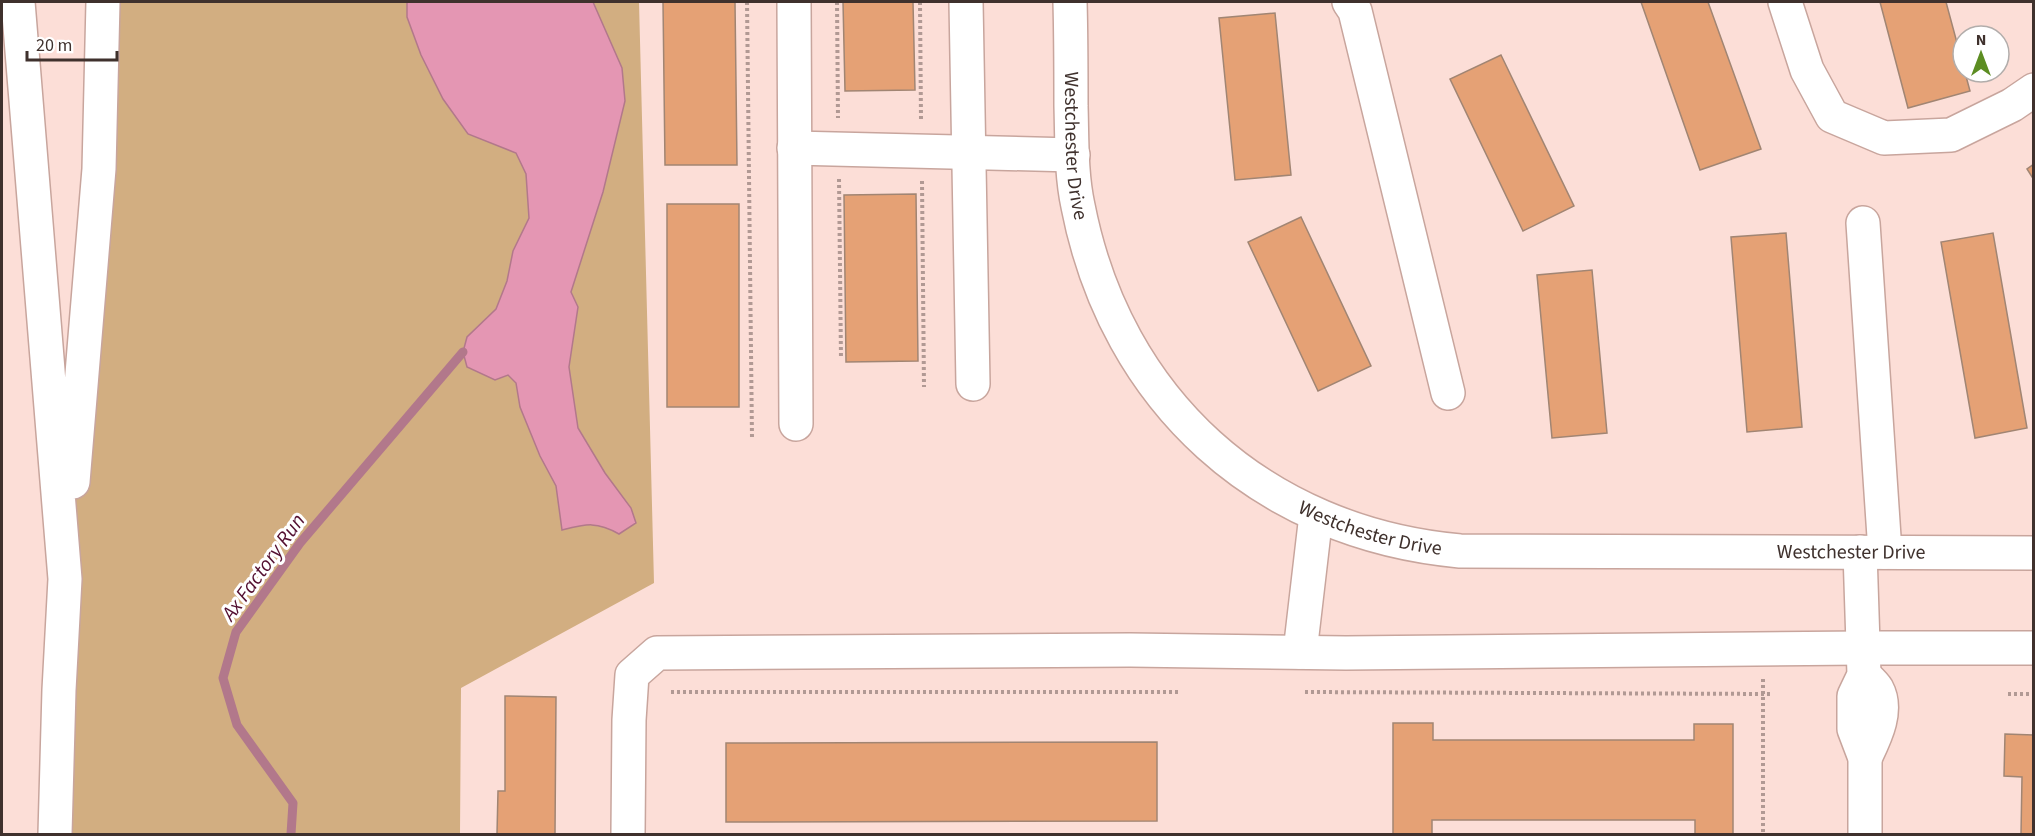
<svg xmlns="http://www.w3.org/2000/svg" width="2035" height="836" viewBox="0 0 2035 836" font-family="'Source Sans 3',sans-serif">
<rect width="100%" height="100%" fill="#fcded7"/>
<path fill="#d2ae81" d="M103 2H639L654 583 461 688 460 834H55Z"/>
<path fill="#e496b3" stroke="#b2788b" stroke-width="1.5" d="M407 2H593L622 68 625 101 603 192 571 292 578 307 569 367 578 428 605 473 631 508 636 523 619 534C597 521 586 524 562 530L556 486 540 456 520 407 516 383 508 375 495 380 467 367 463 352 467 337 496 309 507 281 513 251 529 218 526 174 516 153 468 134 443 99 421 55 407 17Z"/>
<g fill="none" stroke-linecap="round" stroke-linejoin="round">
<path stroke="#b2788b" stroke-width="9" d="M291 834 293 803 237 725 223 678 236 632 300 543 463 352"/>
</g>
<path fill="#e5a175" stroke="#a18573" stroke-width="1.5" d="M663 2H735L737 165H665Z
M843 2H913L915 90 845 91Z
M1641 2H1708L1761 149 1700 170Z
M1880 2H1946L1970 91 1908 108Z
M1275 13 1291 175 1235 180 1219 18Z
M1501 55 1574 206 1523 231 1450 79Z
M2034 164V180L2027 169Z
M916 194 918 361 846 362 844 195Z
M667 204H739V407H667Z
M1301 217 1371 366 1318 391 1248 242Z
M1786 233 1802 427 1747 432 1731 237Z
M1993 233 2027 428 1975 438 1941 242Z
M1592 270 1607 433 1552 438 1537 275Z
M505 696 556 697 555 834H497L498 791H505Z
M1393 723H1433V740H1694V724H1733V834H1695V820H1432V834H1393Z
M2005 734 2034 735V834H2021L2022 777 2004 776Z
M1157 742V821L726 822V743Z"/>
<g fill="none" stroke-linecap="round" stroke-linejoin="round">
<g stroke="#c8a59d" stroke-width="36">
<g id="minor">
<path d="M794 2 796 424"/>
<path d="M966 2 973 384"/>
<path id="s1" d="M1070 2C1071 36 1071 71 1071 106 1072 139 1071 174 1078 206 1116 401 1262 533 1460 551L2034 553"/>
<path d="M1349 2 1355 11 1448 393"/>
<path d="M1785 2 1807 70 1832 116 1884 138 1951 135 2012 105 2034 90"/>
<path d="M794 148 1073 155"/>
<path d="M1863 223 1885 552"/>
<path d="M1860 552 1864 675 1854 696V729L1865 758V834"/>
<path d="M1300 652 1316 515"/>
<path d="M1864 675C1868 679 1874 684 1877 689 1889 711 1874 739 1865 758"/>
<path d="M628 834 629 720 632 675 657 653 1130 650 1346 653 1863 648H2034"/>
</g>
</g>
<g stroke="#c8a59d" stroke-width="36">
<path id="highway" d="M18 2 65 579 59 690 55 834
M73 482 99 169 103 2"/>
</g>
<path stroke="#b19994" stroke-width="4" stroke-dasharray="3 3" stroke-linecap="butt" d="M747 2 752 438
M837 2 838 118
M920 2 921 119
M839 179 841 359
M922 181 924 387
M1763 679V834
M671 692H1179
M1305 692 1771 694
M2008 694H2034"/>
<use href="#minor" stroke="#fff" stroke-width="33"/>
<use href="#highway" stroke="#fff" stroke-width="33"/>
</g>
<g text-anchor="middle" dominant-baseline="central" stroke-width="6" stroke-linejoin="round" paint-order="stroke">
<g font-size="20" fill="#3f312d" stroke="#fff">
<text stroke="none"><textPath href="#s1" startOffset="144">Westchester Drive</textPath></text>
<text stroke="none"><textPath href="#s1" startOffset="666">Westchester Drive</textPath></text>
<text stroke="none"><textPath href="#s1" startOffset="1150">Westchester Drive</textPath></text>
</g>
<g font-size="21" font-style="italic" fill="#530f30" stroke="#fff">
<text transform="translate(263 567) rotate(-54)">Ax Factory Run</text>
</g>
</g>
<rect width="2035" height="836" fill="none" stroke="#3f312d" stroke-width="6"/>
<g transform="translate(1981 54)"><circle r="28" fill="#ffffff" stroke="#b2adab" stroke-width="1.5"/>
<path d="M0-4.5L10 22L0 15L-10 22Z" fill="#5c8d22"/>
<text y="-9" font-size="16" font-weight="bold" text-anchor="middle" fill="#3f312d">N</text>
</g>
<path d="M27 51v9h90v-9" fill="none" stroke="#3f312d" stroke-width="3"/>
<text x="36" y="51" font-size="18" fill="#3f312d" stroke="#ffffff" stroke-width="4.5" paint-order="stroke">20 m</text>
</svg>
